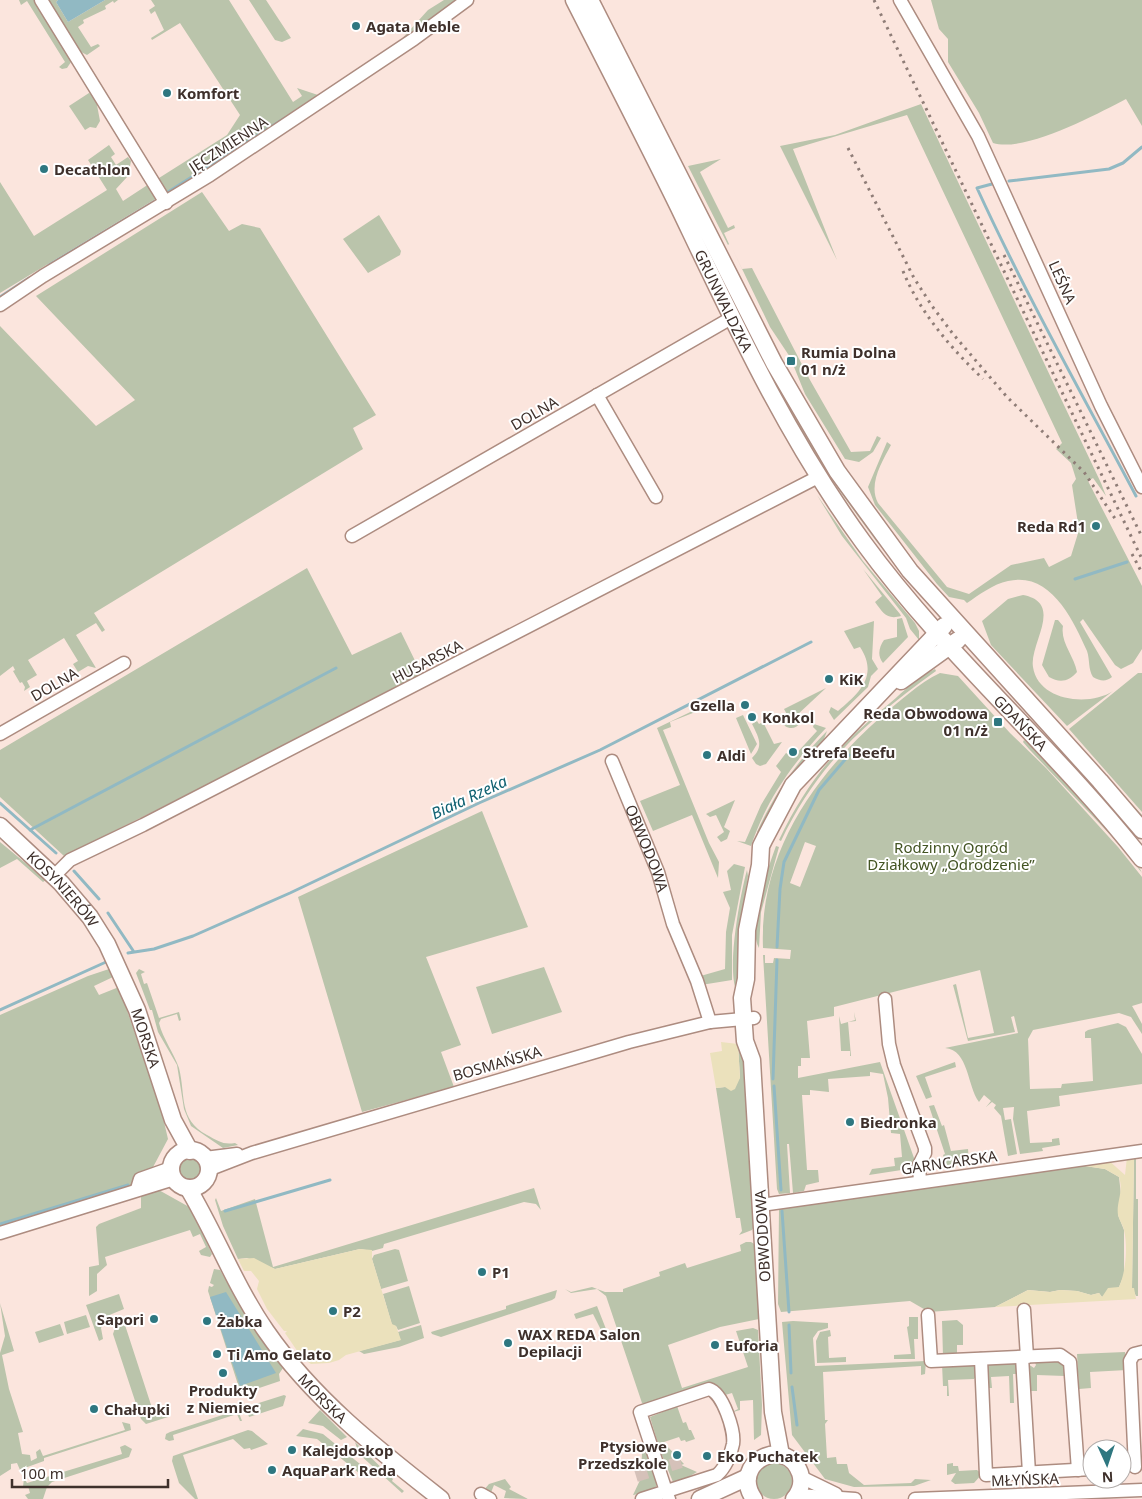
<svg xmlns="http://www.w3.org/2000/svg" width="1142" height="1499" viewBox="0 0 1142 1499" font-family="'Noto Sans',sans-serif">
<rect width="100%" height="100%" fill="#fbe5dd"/>
<path fill="#bac4ab" fill-rule="evenodd" d="M19 0H35L70 57 71 62 67 68 62 69 59 67 65 62 27 1 21 5Z
M48 0H58L56 2 68 22 105 0H118L114 3 113 1 105 6 106 9 83 20 84 23 78 27 91 47 98 44 100 46 87 55 79 51Z
M151 0H229L293 102 302 96 297 88 318 95 399 42 428 10 444 0H459L453 5 304 108 168 194 164 193 157 182 159 178 227 135 240 115 180 23 152 40 151 38 164 30 155 11 151 14 149 10 155 6Z
M249 0H266L291 38 282 42 275 40Z
M931 0H1142V126L1126 99C1097 114 1025 153 993 143L979 113 948 62V39L939 29Z
M89 93 92 94 99 104 97 105 100 121 96 128 90 127 85 130 69 106Z
M921 104 1101 483 1106 496 1093 478 1088 481 1142 586V649L1133 663 1121 669 1115 665 1083 619 1080 622 1112 677C1106 682 1100 681 1093 677 1088 669 1090 660 1087 651 1073 619 1050 571 1008 581 993 584 979 595 967 603L964 600 949 597 937 584 875 505 868 487 887 442 891 445C882 462 868 484 878 503L947 587 969 594 1011 565 1044 558 1049 567 1071 556 1079 530 1072 485 1076 479 1071 463 1056 449 1062 443 907 115 793 149 837 260 780 146 835 135Z
M109 145 115 154 111 157 116 165 128 157 131 161 128 176 116 189 123 201 149 184 157 198 0 293V182L34 236 107 190 88 160Z
M721 159 700 172 728 228 734 225 735 228 724 233 729 244 728 245 688 166Z
M202 192 229 231 242 224 260 228 376 415 353 428 363 449 94 613 105 630 102 632 96 623 76 635 96 668 88 666 78 672 73 664 78 661 64 638 28 660 37 675 27 681 30 687 24 691 25 687 22 682 20 683 13 671 15 670 13 666 0 676V326L96 426 135 400 36 296Z
M379 215 401 251 400 255 368 273 343 239Z
M732 248 742 269 752 268 810 380 851 452 870 451 877 436 881 438 873 452 859 462 845 459 805 394 790 357 770 327Z
M742 313 834 480 872 533 939 615 876 541 812 453 739 315Z
M817 495 863 561 915 623 919 631V640L910 629 906 618 842 536Z
M307 568 352 655 401 632 423 677 64 856 0 797V750Z
M863 569 900 614 901 616C887 620 883 613 875 602L882 596Z
M1023 595C1065 603 1029 644 1033 667 1038 701 1089 707 1113 691L1067 726 991 645 982 621 1008 599Z
M902 618 908 637 883 663C877 656 879 647 884 640L897 637V619Z
M1055 620H1058L1063 626C1060 642 1074 656 1077 672 1069 682 1059 683 1049 677L1042 665Z
M874 621 872 659 878 669 871 676 868 687 834 720 829 712 831 707 838 711C859 693 879 676 860 647L854 649 844 631Z
M994 652 1142 815V821Z
M935 669 936 671C867 721 818 763 781 841L779 840C808 779 839 745 890 703 904 691 919 676 935 669Z
M940 673 958 676 1010 733 1046 768 1118 847 1142 877V1003L1132 1006 1135 1011 1142 1009 1135 1011 1142 1024V1034L1131 1017 1119 1013 1033 1030 1028 1039 1030 1089 1061 1088 1062 1084 1093 1081 1091 1038H1085V1032L1088 1030 1118 1023 1126 1027 1142 1054V1084L1059 1096 1060 1106 1027 1111 1030 1143 1052 1142V1139L1059 1138 1060 1145 1042 1148 1043 1151 1020 1154 1013 1119 1014 1107 1003 1108 1005 1120 1011 1119 1017 1154 1008 1156 1001 1116 994 1108 996 1105 992 1102 986 1107 991 1101 984 1095 979 1102C967 1086 969 1050 945 1048L1018 1033 1014 1016 1011 1017 1015 1032 968 1041 953 985 956 984 968 1038 994 1033 980 970 834 1007V1016L807 1021 810 1058H801V1066H798V1078L880 1062 914 1158V1164L908 1169 869 1175 872 1169 895 1166 894 1158 902 1157 900 1134 891 1133 888 1098 883 1074 870 1072V1076L828 1079 829 1092 810 1090V1095H802L807 1170H818L819 1182 806 1185 804 1191 793 1193 789 1144H787L790 1193 779 1194 777 1189 763 955H765V963H773L774 958 790 959 791 950 763 948C759 853 815 775 882 716 900 701 919 683 940 673ZM805 842 816 846 800 887 790 883Z
M1138 673H1142V812L1069 729Z
M826 688 796 716 801 722C797 728 791 730 785 726L784 724 790 720 784 709Z
M707 704 708 707 670 722 671 727 663 730 709 843 719 862 718 878 692 815 653 831 640 801 680 785 657 728Z
M743 715 757 744 751 754 736 718Z
M757 721 759 724 763 722 774 744 782 742 766 764 760 766 756 764 752 758C764 746 759 738 752 724Z
M814 724 826 728C793 763 766 800 751 846L737 841 745 842 761 805 781 772 776 766 786 753 793 757 817 731 813 727Z
M827 731 824 739 803 764 763 834 757 832C774 794 798 760 827 731Z
M1024 740C1066 776 1101 821 1137 863L1142 873 1119 844 1029 749 1023 742Z
M735 800 724 827 730 831 727 839 721 842 717 837 724 832 716 815 710 817 706 814Z
M482 811 528 927 426 957 461 1045 441 1052 454 1087 362 1112 298 897Z
M0 842 46 880 43 882 17 859 0 868Z
M776 846 779 847 761 912 759 948C747 928 768 868 776 846Z
M734 864 745 867 732 935V980L701 985 697 977 725 969 726 932 730 908 723 892 731 890 727 871Z
M747 870 748 876 738 937 739 992H737C726 971 740 895 747 870Z
M544 967 562 1012 492 1034 476 987Z
M109 969 113 977 94 986 99 995 119 987 161 1109 168 1139 152 1169 134 1187 0 1231V1015L88 976Z
M139 969 145 972 141 974 144 984 147 983 159 1018 179 1012 181 1020 179 1021 177 1014 161 1019 159 1023C163 1039 174 1053 179 1068 186 1096 178 1119 207 1135 218 1141 223 1145 235 1143L238 1145 223 1148 191 1126 184 1109 177 1065 158 1032 152 1010H150L136 973Z
M854 1012 856 1021 848 1022 851 1056H850V1051H841L839 1016 841 1024 855 1020Z
M738 1044H743L755 1224 752 1230 739 1235 742 1231 740 1218H736L716 1088 725 1087 740 1078Z
M955 1062 956 1067 925 1077 932 1097 926 1099 916 1076Z
M934 1105 942 1126 944 1125 951 1151 968 1149 969 1162 947 1165 943 1155 945 1154 929 1106Z
M1134 1158H1136V1199H1138V1296H1136L1132 1288Z
M179 1169a11 11 0 1 1 22 0a11 11 0 1 1-22 0Z
M1078 1165 1105 1169 1119 1177 1121 1195 1118 1215 1124 1230V1275L1119 1287 1102 1297 1099 1293 1091 1295 1077 1291 1060 1290 1050 1292 1028 1290 995 1307 929 1312 910 1301 781 1312 778 1304 779 1208Z
M534 1188 541 1210 536 1204 524 1202 384 1244 383 1248 372 1251 360 1249 275 1269 247 1258 238 1259 223 1226 215 1200 216 1198 221 1211 255 1199 273 1267Z
M157 1189 191 1208 212 1254 210 1257 201 1255 199 1251 206 1247 200 1234 193 1237 190 1230 105 1257 107 1265 97 1274V1291L89 1296V1267L99 1265 96 1227 99 1224 141 1208V1193Z
M746 1242H751L756 1245 761 1316 759 1319 720 1327 668 1345 682 1388 748 1367 736 1331 753 1328 758 1330 762 1405 761 1435 754 1440 753 1400 740 1401V1410L730 1413 738 1409 732 1393 725 1395 715 1386 646 1405 642 1403 606 1296 597 1289 571 1293 565 1289 571 1292 592 1287 605 1292H623V1289L660 1276 659 1272 685 1263 687 1268 741 1251 740 1245Z
M395 1249 399 1250 408 1281 381 1289 372 1259 374 1255Z
M214 1269 220 1270 249 1320 283 1368 279 1374 280 1381 241 1394 208 1291 209 1286 212 1287 214 1285 210 1283Z
M409 1286 420 1323 398 1330 396 1326 392 1325 383 1294Z
M557 1290 555 1298 552 1300 441 1337 432 1334 431 1332 506 1309V1306Z
M119 1294 124 1309 107 1316 101 1328 103 1339 99 1341 86 1305Z
M0 1303 14 1351 2 1355 9 1389 23 1432 18 1433 22 1454 30 1455 31 1461 37 1458 36 1452 40 1449 43 1456 125 1430 122 1422 130 1424 131 1430 44 1458V1461L22 1469 20 1470 17 1463 11 1464V1469L0 1476V1353L5 1336Z
M597 1306 606 1329 601 1330 593 1314 576 1319 574 1314Z
M86 1315 90 1327 67 1334 64 1322Z
M909 1317H918V1339H914L915 1359H894V1355L911 1354 907 1327 909 1326Z
M957 1320 963 1325V1345H957V1355L943 1356 942 1321Z
M793 1321 828 1323V1328L818 1331 813 1338 815 1366 926 1361 925 1374 921 1375V1366L823 1372 825 1420H828L825 1424 827 1458 836 1457 837 1464H847L849 1473 864 1485 911 1483 915 1479 931 1480 914 1486 854 1487 825 1479 792 1435 782 1322Z
M60 1324 64 1335 39 1343 35 1332Z
M125 1325 153 1411 165 1407 168 1417 146 1424 141 1419 113 1334 115 1328Z
M421 1325 424 1338 399 1347 364 1354 359 1351 400 1340 398 1332Z
M830 1330 831 1336 828 1337 829 1358 846 1357V1362L817 1363 816 1341 820 1332Z
M1125 1352 1127 1370 1090 1372 1091 1388 1079 1389 1077 1354Z
M1034 1360 1064 1361 1065 1376 1037 1375V1391H1030L1028 1364 1034 1368 1036 1365Z
M1016 1361 1021 1374H1013L1014 1403H1010L1009 1376 991 1377 992 1388H987L986 1368 988 1364Z
M942 1364H976L978 1374 974 1379 948 1380 949 1396H947V1386H943Z
M284 1395 286 1396 283 1406 249 1417 246 1407Z
M677 1406 683 1423 686 1422 689 1430H691L695 1439 686 1442 685 1440 681 1441 679 1437 658 1444 650 1417Z
M238 1410 242 1421H240L237 1414 173 1435 174 1440 169 1441 165 1439 166 1434 170 1432Z
M320 1410 347 1437 341 1440 323 1426 308 1423Z
M303 1429 323 1434 360 1464 363 1469 359 1473 317 1439 296 1436Z
M248 1430 252 1431 268 1444 251 1450 250 1448 244 1449 233 1439 183 1455 198 1499H195L179 1483 172 1461 173 1456Z
M355 1442 393 1479 392 1481 404 1491 402 1493 359 1454Z
M125 1445 132 1449 129 1457 52 1482 47 1487 43 1499H28L25 1495 30 1493 28 1486 23 1487 24 1478 27 1483 122 1454 120 1447Z
M667 1446 684 1464 681 1465 697 1472 685 1479 673 1482 659 1448Z
M646 1452 658 1482C656 1492 642 1493 633 1495L641 1478 642 1453Z
M756 1481a18 18 0 1 1 36 0a18 18 0 1 1-36 0Z
M953 1463V1466H958L959 1471 977 1470 982 1474 974 1483 955 1484 951 1481 956 1473 947 1475V1464Z
M505 1479 511 1487 509 1489 528 1499 504 1498 506 1491 494 1485 490 1495 483 1491 489 1484Z"/>
<path fill="#ebe1bc" d="M721 1042 738 1044 740 1078 735 1089 731 1091 725 1087 716 1088 710 1053 722 1051Z
M1127 1157 1134 1158 1132 1288H1134L1136 1299 995 1307 1028 1290 1050 1292 1060 1290 1077 1291 1091 1295 1099 1293 1102 1297 1108 1288 1119 1287C1126 1271 1128 1247 1124 1230 1123 1225 1119 1220 1118 1215 1116 1202 1124 1192 1119 1177L1105 1169 1078 1165 1107 1159 1125 1175Z
M360 1249 372 1250V1259L392 1324 396 1326 401 1340 346 1355 339 1360 329 1363 311 1364 302 1358 285 1333 287 1331H284L267 1309 257 1289 259 1281 251 1271H244L238 1259 254 1258 275 1269Z"/>
<path fill="#91b9c3" d="M58 0H105L68 22 56 2Z
M226 1292 276 1373 240 1386 210 1297Z"/>
<g fill="none" stroke-linecap="round" stroke-linejoin="round">
<path stroke="#91b9c3" stroke-width="3" d="M1009 181 1109 169 1123 163 1142 147
M992 184 977 188C1025 293 1082 394 1136 496
M168 192 285 118
M49 265 157 200
M0 297 29 278
M1075 579 1127 562
M0 803 56 853
M30 830 336 668
M74 871 99 899
M108 913 134 952
M777 947 780 889 784 862 819 790 849 755
M128 953 154 949 193 936 290 893 479 803 600 750 811 642
M0 1010 106 962
M773 1079 777 960
M774 1086 781 1190
M225 1211 330 1180
M782 1211 789 1312
M0 1224 128 1185
M789 1325 791 1373
M792 1387 797 1425"/>
<path stroke="#d5c1b9" stroke-width="12" stroke-dasharray="12 6" stroke-linecap="butt" d="M636 1476 681 1462"/>
<g stroke="#ad8c80" stroke-width="15">
<g id="minor">
<path d="M41 0 166 203"/>
<path d="M900 0 978 136 1101 406 1142 487"/>
<path d="M0 305 43 276 210 175 414 39 467 0"/>
<path d="M597 395 656 497"/>
<path d="M352 536 733 317"/>
<path d="M0 734 124 663"/>
<path id="s1" d="M612 761 658 872 673 924 697 981 710 1022"/>
<path d="M54 876 70 860 143 825 818 477"/>
<path d="M885 999 889 1044 894 1065 925 1148V1153L919 1165 920 1182"/>
<path d="M205 1158 237 1154"/>
<path d="M208 1170 252 1153 629 1042 710 1022 754 1018"/>
<path d="M137 1189 140 1179 171 1168"/>
<path d="M761 1205 1142 1151"/>
<path d="M0 1233 174 1179"/>
<path d="M1024 1310 1027 1357"/>
<path d="M928 1315 931 1361 1060 1355 1070 1362 1078 1470"/>
<path d="M1022 1357 1029 1473"/>
<path d="M981 1359 986 1475 1092 1469"/>
<path d="M1135 1467 1130 1361 1134 1354 1142 1352"/>
<path d="M801 1477 836 1494"/>
<path d="M481 1494 490 1499"/>
<path d="M798 1495 855 1499"/>
<path d="M642 1499 717 1475C725 1468 731 1455 733 1444 735 1431 723 1393 709 1389L640 1412 666 1491 669 1499"/>
<path d="M915 1499 1142 1490"/>
</g>
</g>
<g stroke="#ad8c80" stroke-width="19">
<g id="major">
<path id="s2" d="M574 0C610 71 647 142 682 214 736 327 789 441 863 542 946 656 1055 748 1142 859"/>
<path d="M590 0 774 363 837 471 910 571 1100 781 1142 830"/>
<path d="M901 681 958 640"/>
<path id="s3" d="M0 826 61 883 90 917 107 944 137 1010 173 1120 190 1151"/>
<circle cx="190" cy="1169" r="19"/>
<path id="s4" d="M188 1188C216 1235 235 1286 266 1331 313 1399 377 1449 441 1499"/>
<path d="M781 1455 773 1412 753 1078 752 1060 745 1041 742 998 746 979 747 930 760 865 761 846 765 838 793 785 944 626"/>
<path d="M700 1499 748 1477"/>
<path d="M754 1499C729 1463 786 1434 800 1473 803 1482 800 1492 794 1499"/>
</g>
</g>
<use href="#minor" stroke="#fff" stroke-width="12"/>
<use href="#major" stroke="#fff" stroke-width="16"/>
<path stroke="#8f7d77" stroke-width="3" stroke-dasharray="2.5 5" stroke-linecap="butt" d="M874 0 1142 559
M848 148 914 278 932 306 953 334 1007 397 1084 472 1116 520
M1004 255 1142 537
M903 271C920 313 951 348 983 379
M1132 554 1141 571"/>
</g>
<g fill="#2e7780" stroke="#fff" stroke-width="2">
<circle cx="356" cy="26" r="5"/>
<circle cx="167" cy="93" r="5"/>
<circle cx="44" cy="169" r="5"/>
<rect x="786" y="356" width="10" height="10" rx="2.5"/>
<circle cx="1096" cy="526" r="5"/>
<circle cx="829" cy="679" r="5"/>
<circle cx="745" cy="705" r="5"/>
<circle cx="752" cy="717" r="5"/>
<rect x="993" y="717" width="10" height="10" rx="2.5"/>
<circle cx="793" cy="752" r="5"/>
<circle cx="707" cy="755" r="5"/>
<circle cx="850" cy="1122" r="5"/>
<circle cx="482" cy="1272" r="5"/>
<circle cx="333" cy="1311" r="5"/>
<circle cx="154" cy="1319" r="5"/>
<circle cx="207" cy="1321" r="5"/>
<circle cx="508" cy="1343" r="5"/>
<circle cx="715" cy="1345" r="5"/>
<circle cx="217" cy="1354" r="5"/>
<circle cx="223" cy="1373" r="5"/>
<circle cx="94" cy="1409" r="5"/>
<circle cx="292" cy="1450" r="5"/>
<circle cx="677" cy="1455" r="5"/>
<circle cx="707" cy="1456" r="5"/>
<circle cx="272" cy="1470" r="5"/>
</g>
<g text-anchor="middle" dominant-baseline="central" stroke-width="4" stroke-linejoin="round" paint-order="stroke">
<g font-size="15" font-weight="bold" fill="#3e302b" stroke="#fff" text-anchor="start">
<text x="366" y="26">Agata Meble</text>
<text x="177" y="93">Komfort</text>
<text x="54" y="169">Decathlon</text>
<text x="801" y="352">Rumia Dolna<tspan x="801" dy="17">01 n/ż</tspan></text>
<text x="1086" y="526" text-anchor="end">Reda Rd1</text>
<text x="839" y="679">KiK</text>
<text x="735" y="705" text-anchor="end">Gzella</text>
<text x="988" y="713" text-anchor="end">Reda Obwodowa<tspan x="988" dy="17">01 n/ż</tspan></text>
<text x="762" y="717">Konkol</text>
<text x="803" y="752">Strefa Beefu</text>
<text x="717" y="755">Aldi</text>
<text x="860" y="1122">Biedronka</text>
<text x="492" y="1272">P1</text>
<text x="343" y="1311">P2</text>
<text x="144" y="1319" text-anchor="end">Sapori</text>
<text x="217" y="1321">Żabka</text>
<text x="518" y="1334">WAX REDA Salon<tspan x="518" dy="17">Depilacji</tspan></text>
<text x="725" y="1345">Euforia</text>
<text x="227" y="1354">Ti Amo Gelato</text>
<text x="223" y="1390" text-anchor="middle">Produkty<tspan x="223" dy="17">z Niemiec</tspan></text>
<text x="104" y="1409">Chałupki</text>
<text x="667" y="1446" text-anchor="end">Ptysiowe<tspan x="667" dy="17">Przedszkole</tspan></text>
<text x="302" y="1450">Kalejdoskop</text>
<text x="717" y="1456">Eko Puchatek</text>
<text x="282" y="1470">AquaPark Reda</text>
</g>
<g font-size="15" fill="#3e302b" stroke="#fff">
<text transform="translate(228 144) rotate(-33)">JĘCZMIENNA</text>
<text transform="translate(1063 282) rotate(66)">LEŚNA</text>
<text stroke="none"><textPath href="#s2" startOffset="336">GRUNWALDZKA</textPath></text>
<text transform="translate(534 413) rotate(-30)">DOLNA</text>
<text transform="translate(427 661) rotate(-27)">HUSARSKA</text>
<text transform="translate(54 684) rotate(-30)">DOLNA</text>
<text stroke="none"><textPath href="#s2" startOffset="855">GDAŃSKA</textPath></text>
<text stroke="none"><textPath href="#s1" startOffset="94">OBWODOWA</textPath></text>
<text stroke="none"><textPath href="#s3" startOffset="89">KOSYNIERÓW</textPath></text>
<text stroke="none"><textPath href="#s3" startOffset="262">MORSKA</textPath></text>
<text transform="translate(497 1063) rotate(-16)">BOSMAŃSKA</text>
<text transform="translate(949 1162) rotate(-8)">GARNCARSKA</text>
<text transform="translate(762 1236) rotate(-93)">OBWODOWA</text>
<text stroke="none"><textPath href="#s4" startOffset="251">MORSKA</textPath></text>
<text transform="translate(1025 1479) rotate(-2)">MŁYŃSKA</text>
</g>
<g font-size="15" fill="#435423" stroke="#fff">
<text x="951" y="847">Rodzinny Ogród<tspan x="951" dy="17">Działkowy „Odrodzenie”</tspan></text>
</g>
<g font-size="16" font-style="italic" fill="#116272" stroke="#fff">
<text transform="translate(469 797) rotate(-25)">Biała Rzeka</text>
</g>
</g>
<g transform="translate(1107 1464) rotate(177)"><circle r="24" fill="#ffffff" stroke="#b2acaa"/>
<path d="M0-4L9 19L0 12L-9 19Z" fill="#2e7780"/>
<text y="-8" font-size="14" font-weight="bold" text-anchor="middle" fill="#3e302b">N</text>
</g>
<path d="M12 1479v8h156v-8" fill="none" stroke="#3e302b" stroke-width="2.5"/>
<text x="20" y="1479" font-size="15" fill="#3e302b" stroke="#ffffff" stroke-width="4" paint-order="stroke">100 m</text>
</svg>
